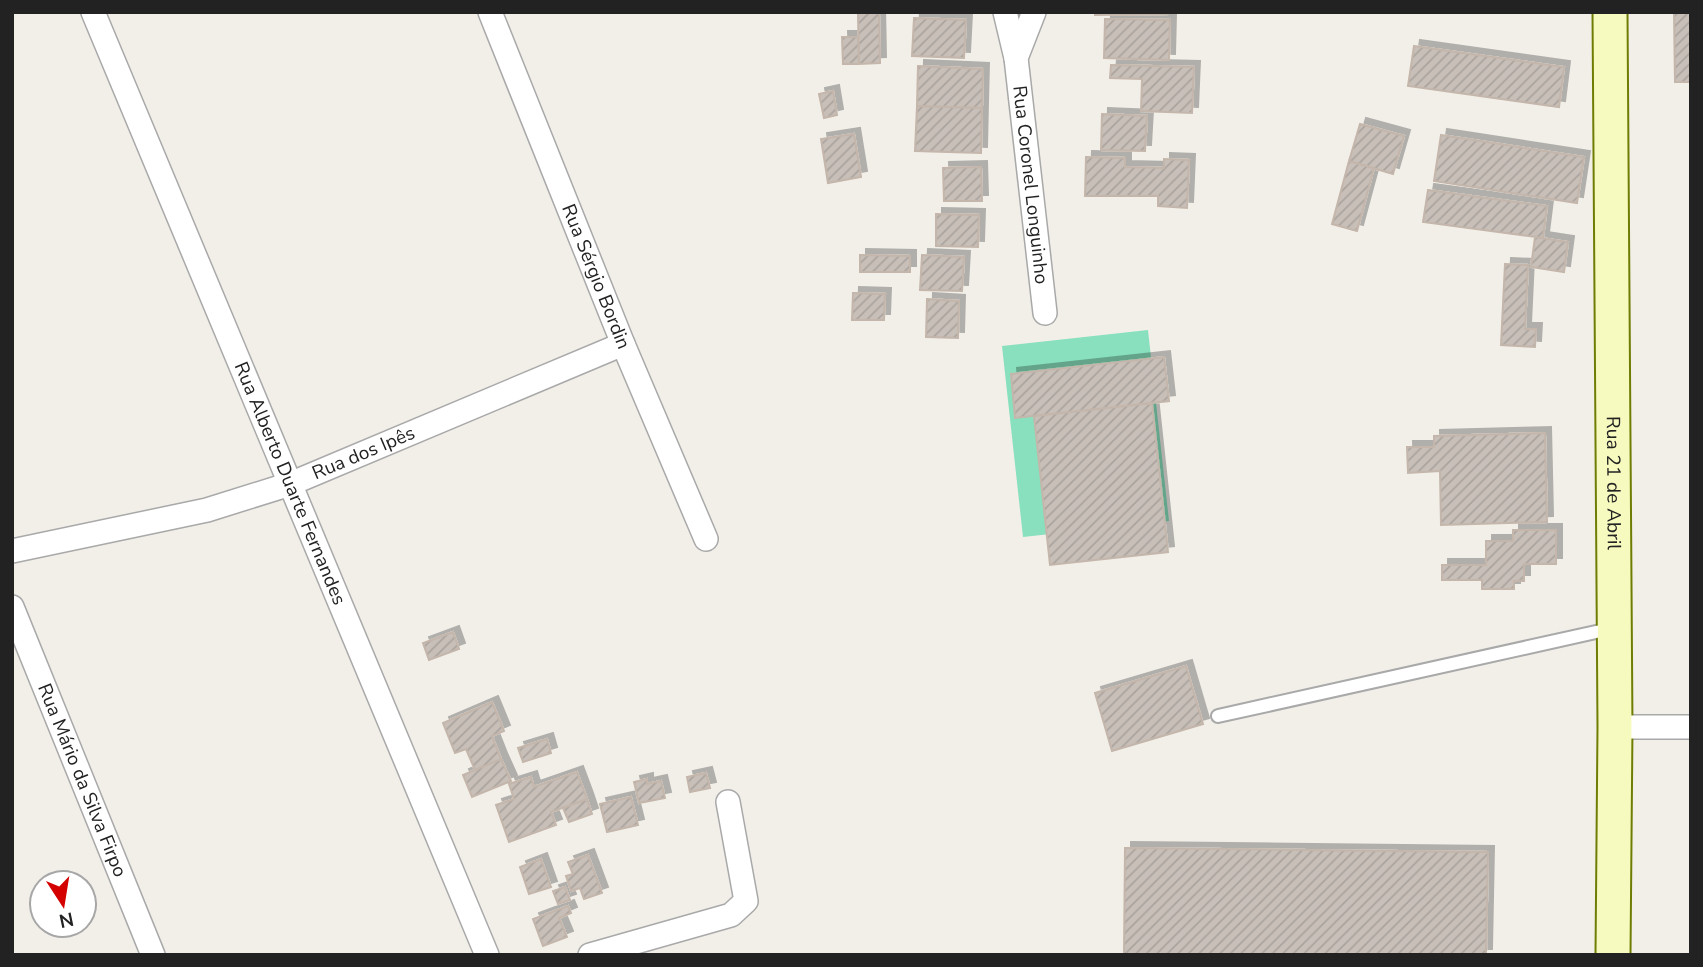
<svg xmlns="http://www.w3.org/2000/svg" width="1703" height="967" viewBox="0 0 1703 967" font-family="'Nunito Sans',sans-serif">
<defs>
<pattern id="building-hatch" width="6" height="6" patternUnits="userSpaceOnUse" patternTransform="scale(1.75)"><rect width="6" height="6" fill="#c7bfb8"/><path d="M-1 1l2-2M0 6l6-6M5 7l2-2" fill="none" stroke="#aba49e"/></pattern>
<filter id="shadow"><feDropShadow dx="6" dy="-6" stdDeviation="0" flood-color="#0004"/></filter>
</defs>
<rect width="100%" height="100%" fill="#f2efe9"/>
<path fill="#88e0be" d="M1148 330 1169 521 1023 537 1002 346Z"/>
<path fill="url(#building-hatch)" stroke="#c4b6ab" stroke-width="2" filter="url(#shadow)" d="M1095 12H1168V14L1095 15Z
M1674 12H1691V82H1675Z
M858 13H879L880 63 859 64Z
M914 18 966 20 964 58 912 56Z
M1105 19 1170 20 1169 60 1104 58Z
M842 37H858L859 64H843Z
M1414 46 1564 67 1559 107 1408 86Z
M1111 65 1194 67 1192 113 1141 111 1142 79 1110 78Z
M918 66 983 69 982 108 917 106Z
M833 91 837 115 824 118 819 94Z
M917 106 982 108 981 153 915 151Z
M1102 114 1147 116 1145 151 1101 150Z
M1360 124 1404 136 1393 174 1349 161Z
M854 134 861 177 828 183 821 139Z
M1441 135 1584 157 1577 203 1434 181Z
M1086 157 1125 158V167L1164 168V159L1189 160 1187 208 1158 206V196H1085Z
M1349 161 1374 168 1357 231 1332 224Z
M981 167 982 201H944L943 168Z
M1428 190 1547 206 1543 238 1423 222Z
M936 214 979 215 978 247 936 246Z
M1535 237 1568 242 1564 272 1531 267Z
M860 255 910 256V272H860Z
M922 255 964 257 962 291 920 290Z
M1505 264 1528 265 1525 329H1536L1535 347 1501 345Z
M853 293 885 294 884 320H852Z
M927 299 959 301 958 338 926 337Z
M1164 357 1169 401 1015 418 1011 374Z
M1152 403 1168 552 1050 565 1034 416Z
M1545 433 1547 522 1441 525 1440 471 1408 473 1407 447H1434V436Z
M1513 530H1556V564H1524V581H1514V589H1482V580H1442V565H1486V541H1513Z
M453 632 459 649 429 660 423 643Z
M1186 666 1203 724 1112 751 1095 693Z
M492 702 504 731 492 736 501 759 475 770 466 749 455 753 443 723Z
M547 739 551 753 523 762 518 748Z
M501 759 511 781 472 797 463 775Z
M577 772 587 799 551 812 556 825 509 842 496 805 514 799 509 784 531 777 534 787Z
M706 773 710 788 690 792 687 777Z
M647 779V784L661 781 665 798 639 803 634 782Z
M631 797 638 825 607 832 600 804Z
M587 799 592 814 569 822 563 808Z
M1125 848 1488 852 1486 955H1124Z
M588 855 602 893 584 899 580 888 571 891 566 876 573 874 568 862Z
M541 859 551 887 529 894 520 867Z
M565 887 570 900 558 904 553 891Z
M568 906 571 913 559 918 567 937 543 946 533 919Z"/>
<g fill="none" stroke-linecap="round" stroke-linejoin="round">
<g stroke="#a9a9a9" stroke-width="16">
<path id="lane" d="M1218 716 1614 628"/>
</g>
<g stroke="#a9a9a9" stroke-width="26">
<g id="street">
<path id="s1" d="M93 12 487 955"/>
<path id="s2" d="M490 12 623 344 706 539"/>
<path id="s3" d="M1005 12 1016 58 1045 313"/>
<path d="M1016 58 1034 12"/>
<path id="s4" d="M12 551 207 510 290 484 623 344"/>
<path id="s5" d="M12 607 153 955"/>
<path d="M1615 727H1691"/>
<path d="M590 955 731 915 746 901 728 802"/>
</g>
</g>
<g stroke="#707d05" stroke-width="37">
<g id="secondary">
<path id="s6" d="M1610 12 1615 727 1613 955"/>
</g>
</g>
<use href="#lane" stroke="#fff" stroke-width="12"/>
<use href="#street" stroke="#fff" stroke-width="23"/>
<use href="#secondary" stroke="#f7fabf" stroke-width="33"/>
</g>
<g text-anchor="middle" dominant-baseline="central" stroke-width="7" stroke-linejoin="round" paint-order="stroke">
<g font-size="19" fill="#222" stroke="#fff">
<text stroke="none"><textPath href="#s3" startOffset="175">Rua Coronel Longuinho</textPath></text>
<text stroke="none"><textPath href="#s2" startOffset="285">Rua Sérgio Bordin</textPath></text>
<text stroke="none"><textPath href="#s4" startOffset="366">Rua dos Ipês</textPath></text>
<text stroke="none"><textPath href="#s1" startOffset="511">Rua Alberto Duarte Fernandes</textPath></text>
<text stroke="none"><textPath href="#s6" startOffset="471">Rua 21 de Abril</textPath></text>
<text stroke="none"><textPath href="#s5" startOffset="187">Rua Mário da Silva Firpo</textPath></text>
</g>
</g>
<rect width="1703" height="967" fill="none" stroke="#222222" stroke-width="28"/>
<g transform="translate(63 904) rotate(168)"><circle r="33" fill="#ffffff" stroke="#a7a7a7" stroke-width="2"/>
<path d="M0-5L12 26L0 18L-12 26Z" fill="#d40000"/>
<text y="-10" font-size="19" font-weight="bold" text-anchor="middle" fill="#222222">N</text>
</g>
</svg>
